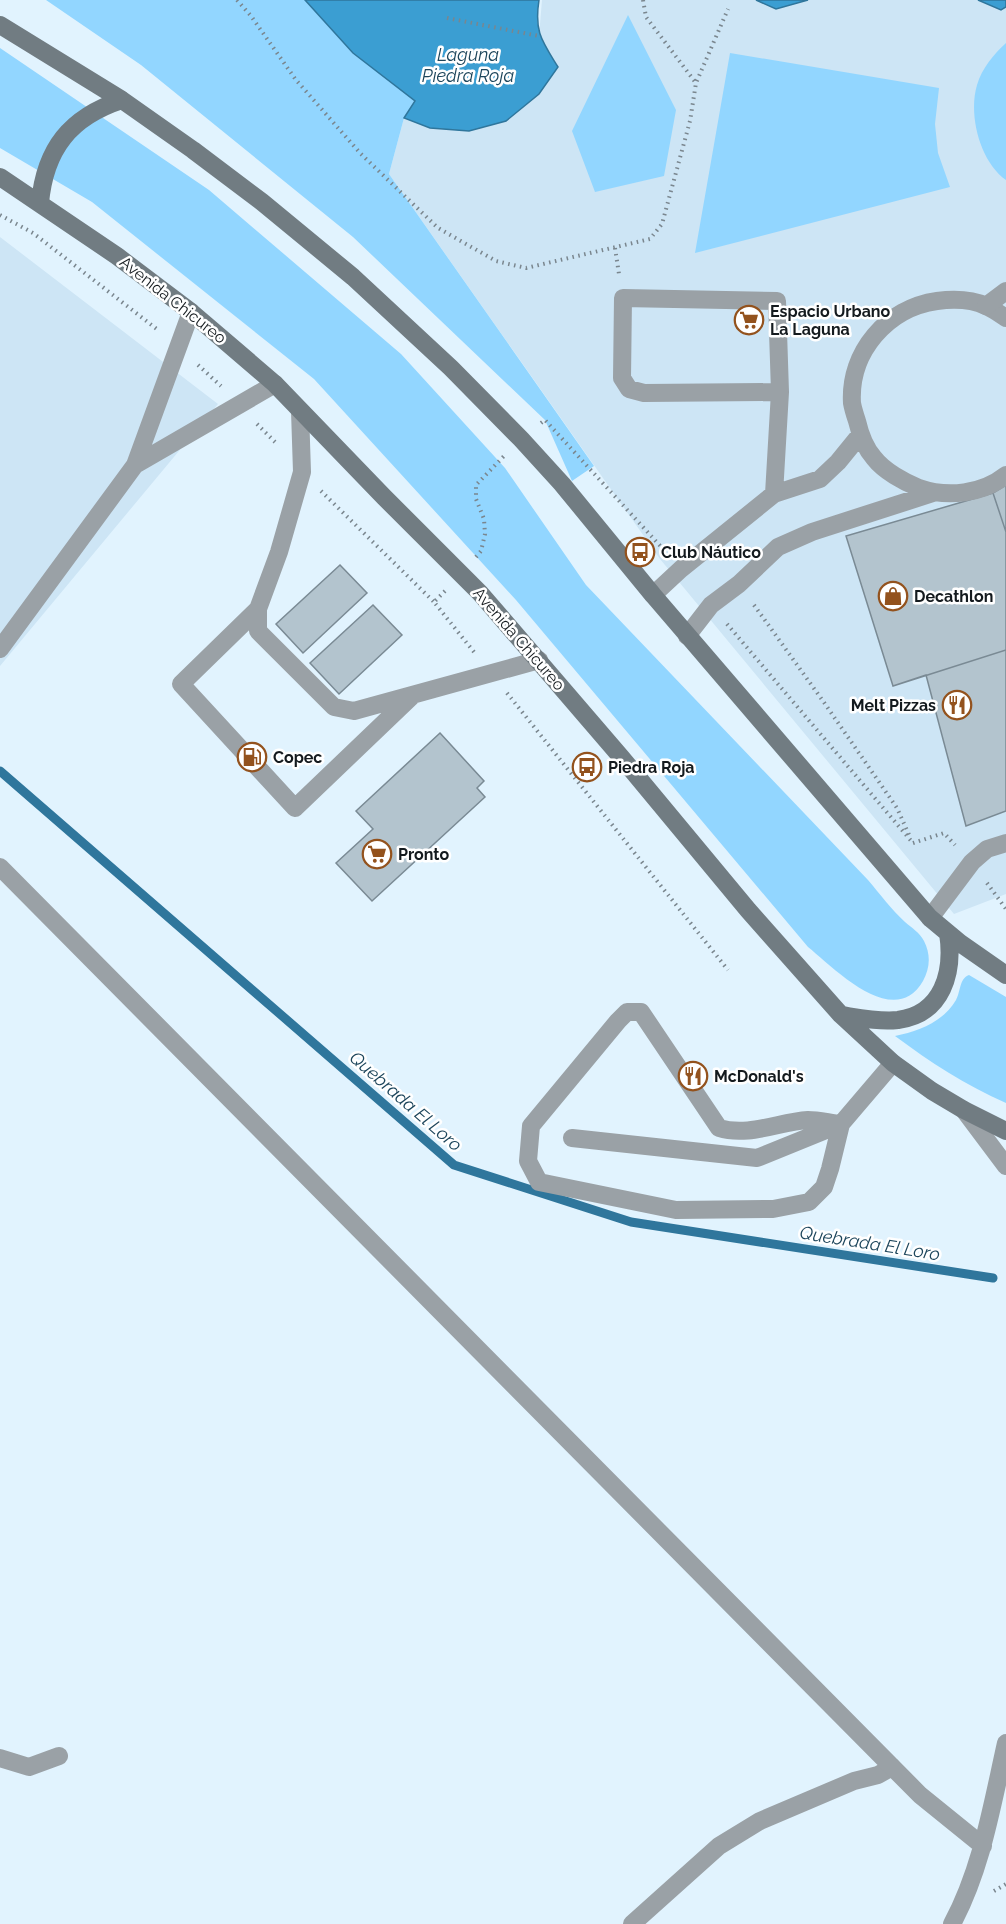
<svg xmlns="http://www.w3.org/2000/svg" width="1006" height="1924" viewBox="0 0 1006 1924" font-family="Raleway,sans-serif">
<rect width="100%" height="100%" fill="#e1f3fe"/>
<path fill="#cde5f5" d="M542 0H756L776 9 808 0H978L1001 10 1006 7V894L954 914 660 559 389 174 404 118 430 128 558 67 539 36Z
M0 237 218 404 0 666Z"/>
<path fill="#92d6ff" d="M46 0H305L353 53 415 101 404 118 389 174 594 466 572 481 545 420 353 237 141 65Z
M628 15 676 110 664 176 595 192 572 131Z
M1006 43V180C980 162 968 115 977 85 982 68 994 54 1006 43Z
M0 48 209 190 401 354 505 468 586 585 868 880C880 894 891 909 905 922 912 928 919 932 924 941 931 955 930 968 923 981 894 1031 834 968 808 947L516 600 314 379 92 202 0 148Z
M730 53 939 88 935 124 938 153 950 187 695 253Z
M969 975 1006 997V1103C965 1085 930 1062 895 1036 919 1031 943 1022 956 1000 961 991 959 979 969 975Z"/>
<path fill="#3b9ed2" stroke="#2f769c" stroke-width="1.5" d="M305 0H539C534 32 542 41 558 67L539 94 506 121 469 131 430 128 404 118 415 101 353 53Z
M756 0H808L776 9Z
M978 0H1006V7L1001 10Z"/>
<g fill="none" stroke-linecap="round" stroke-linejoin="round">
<path stroke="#2f769c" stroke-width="9" d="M0 771 454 1165 631 1222 993 1278"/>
</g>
<path fill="#b3c4ce" stroke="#7a8a94" stroke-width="1.5" d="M1006 485V811L966 826 926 675 893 686 846 536 993 493Z
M993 493 1006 532V650L893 686 846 536Z
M340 565 367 593 303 653 276 624Z
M373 605 402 635 339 694 310 663Z
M440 733 484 781 477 788 485 797 372 901 336 863 373 829 356 811Z"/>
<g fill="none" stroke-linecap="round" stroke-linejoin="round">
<path stroke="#7a868e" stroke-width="4" stroke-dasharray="1.5 4.5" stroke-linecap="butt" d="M237 0 251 16 296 80 361 154 438 228 496 261 526 268 650 239 662 224 690 121 696 83 728 9
M643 0 646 17 696 83
M447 18 539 36
M0 215 33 233 158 330
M615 248 619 274
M198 365 221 386
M541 423 545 420 664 550
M257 424 275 442
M321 491 434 602
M476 557 481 551 485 534 484 519 476 499V485L504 456
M445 591 434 602 474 652
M754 605 823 701 897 808 910 837
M727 624 913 843
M507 693 728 970
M913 843 944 833 955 845
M987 883 1006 909
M994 1891 1006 1884"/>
<path stroke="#9aa1a6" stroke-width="18" d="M1006 318C1000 314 993 309 986 306 971 299 953 299 937 301 887 308 849 352 852 403 853 409 855 415 857 421 860 434 865 448 874 458 884 471 904 482 919 488 948 498 982 494 1006 475
M300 411 302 472 279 552 258 609V631L334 707 354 711 539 660
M135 465 275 384
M774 494 780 392 777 301 623 298 622 378 629 389 644 393 780 392
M653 595 681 569 774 494 820 479 838 462 860 435
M258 609 181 684 295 808 411 697
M687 636 711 605 739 584 778 547 812 532 933 493
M0 649 135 465 191 312
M930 918 972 862 987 849 1006 843
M627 1012H641L719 1128C748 1137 779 1122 808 1120 819 1120 830 1123 841 1124L830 1169 824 1187 809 1202 773 1209 676 1210 539 1182 528 1161 531 1126 618 1021Z
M572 1138 757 1158 841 1124 893 1063
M0 1758 29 1767 59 1756
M632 1924 719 1846 760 1821 854 1781 878 1775 892 1767"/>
<path stroke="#9aa1a6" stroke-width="18" d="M986 306 1006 291
M0 867 920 1795 983 1846
M964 1110 1006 1166
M952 1924C982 1868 992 1805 1006 1743"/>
<path stroke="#717c82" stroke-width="18" d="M0 25 122 100 193 150 262 202 353 277 451 368 521 439 562 484 653 595 930 918 960 943 1006 975
M0 177 117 256 191 312 275 384 384 497 480 593 621 757 748 910 841 1015 893 1063 932 1091 964 1110 1006 1131
M40 203C45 149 70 117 122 100
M841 1015C860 1018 879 1022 898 1020 943 1014 954 972 948 933"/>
</g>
<defs>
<g id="supermarket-ring" transform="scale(1.5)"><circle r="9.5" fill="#fff" stroke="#93521d" stroke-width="1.5"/><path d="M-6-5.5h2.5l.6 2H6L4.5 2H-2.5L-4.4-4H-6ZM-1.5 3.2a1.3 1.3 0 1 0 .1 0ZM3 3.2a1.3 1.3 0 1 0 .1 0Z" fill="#93521d"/></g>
<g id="bus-ring" transform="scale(1.5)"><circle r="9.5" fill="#fff" stroke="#93521d" stroke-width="1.5"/><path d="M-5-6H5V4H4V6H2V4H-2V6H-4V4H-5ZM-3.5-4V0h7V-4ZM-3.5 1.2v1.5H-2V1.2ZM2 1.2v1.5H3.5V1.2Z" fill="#93521d"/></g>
<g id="shop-ring" transform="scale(1.5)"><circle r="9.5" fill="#fff" stroke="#93521d" stroke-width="1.5"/><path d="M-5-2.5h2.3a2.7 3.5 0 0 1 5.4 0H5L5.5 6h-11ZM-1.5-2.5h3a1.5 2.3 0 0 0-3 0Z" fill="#93521d"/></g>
<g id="restaurant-ring" transform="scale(1.5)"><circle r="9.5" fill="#fff" stroke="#93521d" stroke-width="1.5"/><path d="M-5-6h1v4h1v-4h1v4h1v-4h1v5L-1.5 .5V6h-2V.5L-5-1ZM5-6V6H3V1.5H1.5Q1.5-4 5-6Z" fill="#93521d"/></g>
<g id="fuel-ring" transform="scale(1.5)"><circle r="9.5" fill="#fff" stroke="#93521d" stroke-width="1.5"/><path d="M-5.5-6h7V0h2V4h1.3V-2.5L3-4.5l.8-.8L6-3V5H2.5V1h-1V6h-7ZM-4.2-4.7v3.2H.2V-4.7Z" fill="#93521d"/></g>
</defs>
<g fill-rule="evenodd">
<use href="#supermarket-ring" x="749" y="320"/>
<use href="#bus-ring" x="640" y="552"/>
<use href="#shop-ring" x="893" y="596"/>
<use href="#restaurant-ring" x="957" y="705"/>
<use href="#fuel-ring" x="252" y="757"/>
<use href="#bus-ring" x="587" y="767"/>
<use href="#supermarket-ring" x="377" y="854"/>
<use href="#restaurant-ring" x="693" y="1076"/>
</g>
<g text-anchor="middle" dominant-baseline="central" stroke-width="5" stroke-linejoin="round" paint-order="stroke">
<g font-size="16" fill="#141a1e" stroke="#fff">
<text transform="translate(173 300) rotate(38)">Avenida Chicureo</text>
<text transform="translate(519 639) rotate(49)">Avenida Chicureo</text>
</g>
<g font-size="16" font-weight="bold" fill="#141a1e" stroke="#fff" text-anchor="start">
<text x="770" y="311">Espacio Urbano<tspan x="770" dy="18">La Laguna</tspan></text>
<text x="661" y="552">Club Náutico</text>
<text x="914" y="596">Decathlon</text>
<text x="936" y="705" text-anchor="end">Melt Pizzas</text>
<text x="273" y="757">Copec</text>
<text x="608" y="767">Piedra Roja</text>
<text x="398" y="854">Pronto</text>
<text x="714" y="1076">McDonald's</text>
</g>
<g font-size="18" font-style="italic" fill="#1c455b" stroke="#fff">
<text x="468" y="54">Laguna<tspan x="468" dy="21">Piedra Roja</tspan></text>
<text transform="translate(406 1101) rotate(41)">Quebrada El Loro</text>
<text transform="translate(870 1243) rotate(9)">Quebrada El Loro</text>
</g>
</g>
</svg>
